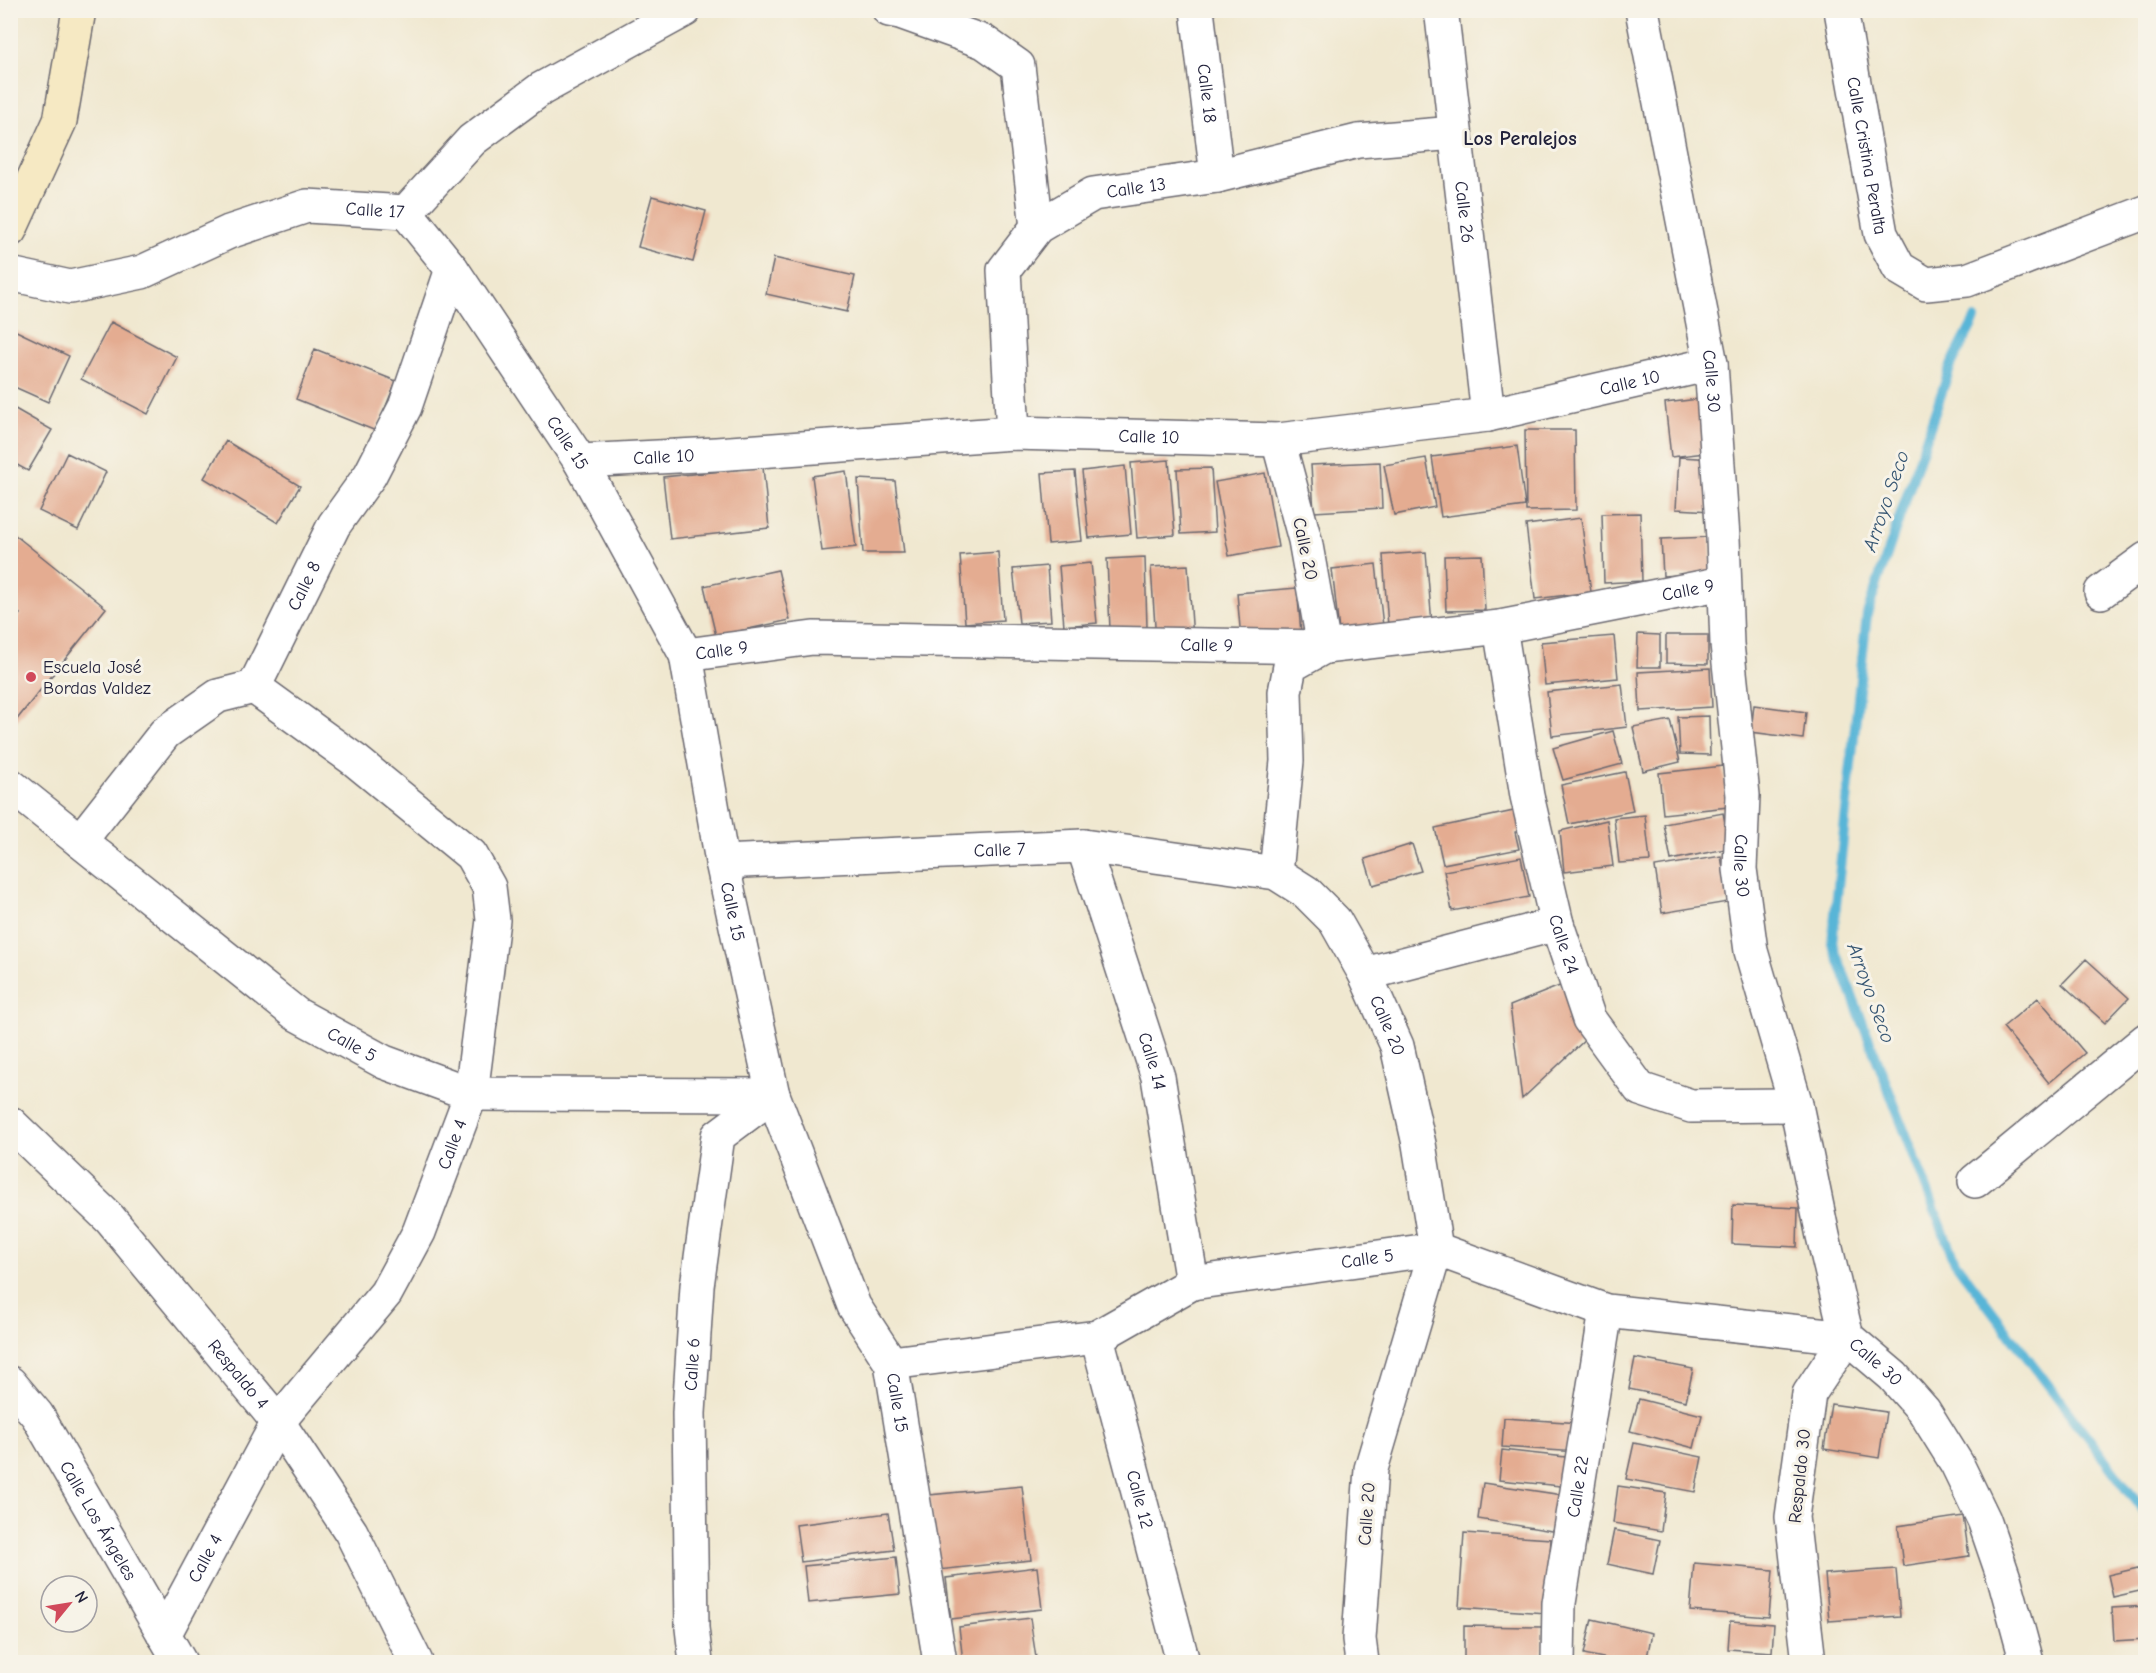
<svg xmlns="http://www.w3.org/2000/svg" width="2156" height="1673" viewBox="0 0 2156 1673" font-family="'Comic Neue',sans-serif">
<rect width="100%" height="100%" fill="#f7f3e8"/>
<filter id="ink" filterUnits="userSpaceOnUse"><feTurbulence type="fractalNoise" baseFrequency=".0167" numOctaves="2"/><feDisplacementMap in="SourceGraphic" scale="12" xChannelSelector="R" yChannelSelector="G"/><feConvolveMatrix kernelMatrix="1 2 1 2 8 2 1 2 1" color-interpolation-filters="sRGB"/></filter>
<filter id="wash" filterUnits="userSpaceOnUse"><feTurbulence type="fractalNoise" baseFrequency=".008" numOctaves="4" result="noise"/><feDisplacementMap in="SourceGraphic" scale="24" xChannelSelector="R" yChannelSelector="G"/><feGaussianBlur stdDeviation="1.35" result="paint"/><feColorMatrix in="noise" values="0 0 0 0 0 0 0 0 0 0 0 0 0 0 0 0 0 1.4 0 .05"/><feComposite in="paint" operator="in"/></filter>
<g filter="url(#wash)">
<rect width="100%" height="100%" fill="#f0e8d0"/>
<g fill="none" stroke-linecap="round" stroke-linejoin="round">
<path stroke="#59b5d7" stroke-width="10" d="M1975 319 1951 365 1867 614 1832 943 1955 1262 2146 1514"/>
</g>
<g id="blocks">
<path fill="#e4ac91" d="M652 196 706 211 693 262 638 247Z
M774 258 855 276 847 312 766 294Z
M111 322 177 357 148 414 81 379Z
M10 328 69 356 48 402 10 385Z
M315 349 396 381 376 431 296 399Z
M1707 398 1714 452 1671 457 1665 403Z
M10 406 52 430 28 471 10 461Z
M1525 430H1575L1576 510 1526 511Z
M226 441 300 486 278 523 204 478Z
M1517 446 1525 506 1441 517 1432 457Z
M67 453 106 472 78 530 39 511Z
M1679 457 1715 459 1712 511 1676 509Z
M1426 458 1435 507 1394 515 1384 465Z
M1169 460 1175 535 1137 538 1131 463Z
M1380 462 1382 508 1314 512 1311 465Z
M1125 466 1131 534 1089 538 1082 471Z
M763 467 769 528 670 539 663 477Z
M1211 468 1215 532 1181 534 1177 469Z
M846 471 856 547 822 551 812 476Z
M1075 471 1082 541 1048 544 1042 473Z
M1265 473 1278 547 1229 556 1215 482Z
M858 479 895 481 904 553H863Z
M1640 513 1642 581 1604 583 1602 514Z
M1581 518 1591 592 1535 599 1526 525Z
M10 531 106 608 10 728V626L20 614 10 607Z
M1710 537 1712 573 1663 576 1661 539Z
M998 552 1003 620 965 623 960 555Z
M1426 552 1432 624 1388 627 1383 555Z
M1482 555 1485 610 1446 611 1444 556Z
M1145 557 1147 628 1110 629 1107 559Z
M1091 563 1097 623 1064 626 1059 566Z
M1376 564 1383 626 1339 631 1332 569Z
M1188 565 1193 639 1156 641 1151 567Z
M1047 566 1051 621 1019 623 1013 569Z
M778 570 790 620 716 636 704 586Z
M1297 588 1301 633 1241 639 1237 593Z
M1638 634 1660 635V667H1637Z
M1666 635H1708V664L1666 663Z
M1614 636 1618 678 1545 685 1541 642Z
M1710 668 1712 707 1640 711 1638 672Z
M1622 684 1627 727 1552 736 1547 692Z
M1754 705 1806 712 1803 739 1751 732Z
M1709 716 1710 755 1680 754 1678 717Z
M1670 720 1680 762 1643 771 1633 727Z
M1613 731 1622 764 1563 780 1553 748Z
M1723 766 1728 807 1663 814 1659 773Z
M1625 772 1633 811 1569 824 1561 785Z
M1523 809 1527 830 1515 832 1519 849 1443 864 1435 828Z
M1723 813 1730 848 1671 860 1664 824Z
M1645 815 1650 861 1619 863 1614 818Z
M1607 820 1613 866 1564 872 1560 831Z
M1412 844 1421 871 1373 885 1365 859Z
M1721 856 1728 902 1662 913 1655 867Z
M1521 857 1529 897 1452 911 1444 871Z
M2086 959 2129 998 2105 1023 2062 984Z
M1567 983 1588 1037 1522 1099 1510 1006Z
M2038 998 2085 1053 2049 1083 2003 1027Z
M1733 1205 1798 1208 1797 1247 1732 1244Z
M1635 1358 1693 1369 1686 1401 1629 1389Z
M1639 1399 1702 1415 1694 1448 1630 1431Z
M1831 1404 1886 1412 1879 1458 1824 1449Z
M1504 1418 1580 1423 1578 1452 1502 1447Z
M1634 1443 1702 1457 1695 1492 1626 1479Z
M1502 1450 1575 1458 1571 1487 1499 1480Z
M1483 1483 1569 1496 1564 1533 1478 1519Z
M1022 1486 1031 1560 938 1570 929 1495Z
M1618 1486 1666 1493 1661 1531 1613 1523Z
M888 1513 894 1550 801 1562 796 1525Z
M1963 1516 1969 1556 1903 1566 1898 1526Z
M1614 1530 1660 1540 1653 1574 1607 1564Z
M1464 1533 1551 1539 1546 1613 1459 1607Z
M896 1557 900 1594 808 1603 804 1566Z
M1694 1563 1773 1570 1769 1617 1690 1611Z
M1037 1567 1042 1609 951 1619 946 1578Z
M2138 1568 2144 1590 2113 1597 2108 1575Z
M1896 1569 1900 1616 1829 1621 1825 1574Z
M2146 1606V1639L2114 1641 2112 1608Z
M1030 1618 1036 1658 1005 1662H963L959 1627Z
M1592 1619 1652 1633 1646 1662H1622L1584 1654Z
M1730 1621 1774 1624 1772 1652 1728 1649Z
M1464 1626 1542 1627V1661L1464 1660Z"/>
</g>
</g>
<g filter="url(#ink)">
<use href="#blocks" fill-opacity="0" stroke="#6a676f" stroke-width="1.5"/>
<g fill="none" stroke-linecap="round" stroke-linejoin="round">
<g stroke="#6a676f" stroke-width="36">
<g id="street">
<path d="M889 10 900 12 984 42 1018 66 1037 227"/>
<path id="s1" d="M1197 10 1217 176"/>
<path id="s2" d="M1439 10 1442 17 1488 415"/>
<path id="s3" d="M1642 10 1711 364 1723 538 1727 644 1743 795 1740 869 1751 951 1796 1105 1823 1236 1847 1337 1893 1376 1924 1411 1957 1464 1984 1520 2005 1581 2027 1662"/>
<path id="s4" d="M1841 10 1881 234 1899 268 1926 284 1967 280 2146 212"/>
<path id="s5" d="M406 212 452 269 580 461 686 655 722 862 773 1095 854 1306 891 1363 940 1662"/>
<path id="s6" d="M10 274 70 287 142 272 229 232 307 206 406 212 472 140 541 89 685 10"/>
<path id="s7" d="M1013 433 1004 270 1037 227 1093 194 1217 176 1358 141 1455 133"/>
<path id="s8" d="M580 461 716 454 1013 433 1278 440 1488 415 1711 364"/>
<path d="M2101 592 2146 559"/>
<path id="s9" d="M1500 627 1527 796 1557 924 1589 1019 1640 1089 1691 1106 1796 1105"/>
<path id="s10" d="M686 655 813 638 1324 647 1500 627 1723 583"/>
<path id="s11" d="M10 785 296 1014 384 1062 471 1094 773 1095"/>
<path id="s12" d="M80 841 165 733 218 696 254 687 334 525 370 475 405 407 452 269"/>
<path id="s13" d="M1083 846 1158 1077 1192 1283"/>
<path id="s14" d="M722 862 1083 846 1276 873 1306 892 1335 921 1365 974 1397 1046 1419 1144 1436 1249 1371 1469 1359 1639 1362 1662"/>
<path d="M1276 873 1287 761 1285 692 1290 666 1324 647 1305 540 1278 440"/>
<path d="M1365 974 1557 924"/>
<path id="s15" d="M10 1123 110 1219 278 1422 351 1532 416 1662"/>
<path d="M1975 1181 2146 1040"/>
<path id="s16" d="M1097 1337 1183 1662"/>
<path id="s17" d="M891 1363 1097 1337 1192 1283 1436 1249 1606 1311 1847 1337 1809 1394 1792 1517 1809 1662"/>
<path id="s18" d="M10 1383 37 1415 180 1662"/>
<path id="s19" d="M164 1635 278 1422 386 1293 419 1232 471 1094 493 920 489 887 471 855 356 761 254 687"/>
<path id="s20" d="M696 1662 692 1628 689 1413 697 1286 718 1136 773 1095"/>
<path id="s21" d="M1558 1662 1559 1603 1606 1311"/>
</g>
</g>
<g stroke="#6a676f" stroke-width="36">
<path id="secondary" d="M10 230 60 121 79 10"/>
</g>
<use href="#street" stroke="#fff" stroke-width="33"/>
<use href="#secondary" stroke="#f6e9c3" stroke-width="33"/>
</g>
</g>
<circle fill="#d1495b" stroke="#f7f3e8" stroke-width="2" cx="31" cy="677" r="6"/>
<g text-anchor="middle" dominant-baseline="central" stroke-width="6" stroke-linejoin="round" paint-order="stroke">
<g font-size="18" fill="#22223b" stroke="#f7f3e8">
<text stroke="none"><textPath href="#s1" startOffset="84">Calle 18</textPath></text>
<text stroke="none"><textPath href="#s4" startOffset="148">Calle Cristina Peralta</textPath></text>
<text stroke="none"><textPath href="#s7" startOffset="326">Calle 13</textPath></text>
<text stroke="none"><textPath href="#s6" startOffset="381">Calle 17</textPath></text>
<text stroke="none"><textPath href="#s2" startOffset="204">Calle 26</textPath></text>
<text stroke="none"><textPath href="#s3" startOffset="378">Calle 30</textPath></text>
<text stroke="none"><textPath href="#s8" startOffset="1056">Calle 10</textPath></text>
<text stroke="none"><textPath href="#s8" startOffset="570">Calle 10</textPath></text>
<text stroke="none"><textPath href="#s5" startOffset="282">Calle 15</textPath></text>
<text stroke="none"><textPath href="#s8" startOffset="84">Calle 10</textPath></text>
<text transform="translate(1305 549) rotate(78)">Calle 20</text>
<text stroke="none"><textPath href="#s12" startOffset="352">Calle 8</textPath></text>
<text stroke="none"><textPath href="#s10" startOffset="1008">Calle 9</textPath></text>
<text stroke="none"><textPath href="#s10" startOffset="522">Calle 9</textPath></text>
<text stroke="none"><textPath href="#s10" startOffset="36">Calle 9</textPath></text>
<text stroke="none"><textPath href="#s14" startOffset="278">Calle 7</textPath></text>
<text stroke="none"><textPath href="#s3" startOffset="864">Calle 30</textPath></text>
<text stroke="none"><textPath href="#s5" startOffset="786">Calle 15</textPath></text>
<text stroke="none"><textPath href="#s9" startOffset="324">Calle 24</textPath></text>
<text stroke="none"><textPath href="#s14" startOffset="750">Calle 20</textPath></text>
<text stroke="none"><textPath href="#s11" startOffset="430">Calle 5</textPath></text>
<text stroke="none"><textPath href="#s13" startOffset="226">Calle 14</textPath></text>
<text stroke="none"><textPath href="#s19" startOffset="573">Calle 4</textPath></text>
<text stroke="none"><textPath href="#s17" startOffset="494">Calle 5</textPath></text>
<text stroke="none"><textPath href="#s3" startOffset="1386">Calle 30</textPath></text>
<text stroke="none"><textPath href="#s20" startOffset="298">Calle 6</textPath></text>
<text stroke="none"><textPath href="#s15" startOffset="340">Respaldo 4</textPath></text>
<text stroke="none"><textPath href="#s5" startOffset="1308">Calle 15</textPath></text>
<text transform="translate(1800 1476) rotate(-84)">Respaldo 30</text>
<text stroke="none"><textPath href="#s21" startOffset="177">Calle 22</textPath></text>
<text stroke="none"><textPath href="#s16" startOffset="168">Calle 12</textPath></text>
<text transform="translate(1367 1514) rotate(-86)">Calle 20</text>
<text stroke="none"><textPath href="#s18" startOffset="164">Calle Los Ángeles</textPath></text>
<text stroke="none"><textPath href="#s19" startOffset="87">Calle 4</textPath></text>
</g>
<g font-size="18" fill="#22223b" stroke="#f7f3e8" text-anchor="start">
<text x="43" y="667">Escuela José<tspan x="43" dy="21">Bordas Valdez</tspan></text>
</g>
<g font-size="20" font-weight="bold" fill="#22223b" stroke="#f7f3e8">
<text x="1520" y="138">Los Peralejos</text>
</g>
<g font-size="20" font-style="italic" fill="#355572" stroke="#f7f3e8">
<text transform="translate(1886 501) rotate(-71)">Arroyo Seco</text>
<text transform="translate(1871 993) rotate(70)">Arroyo Seco</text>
</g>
</g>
<rect width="2156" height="1673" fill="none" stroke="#f7f3e8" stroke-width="36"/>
<g transform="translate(69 1604) rotate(60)"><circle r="28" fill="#f7f3e8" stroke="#a29fa3" stroke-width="1.5"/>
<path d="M0-4.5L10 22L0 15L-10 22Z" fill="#d1495b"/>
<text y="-9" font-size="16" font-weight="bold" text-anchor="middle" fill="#22223b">N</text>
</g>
</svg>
